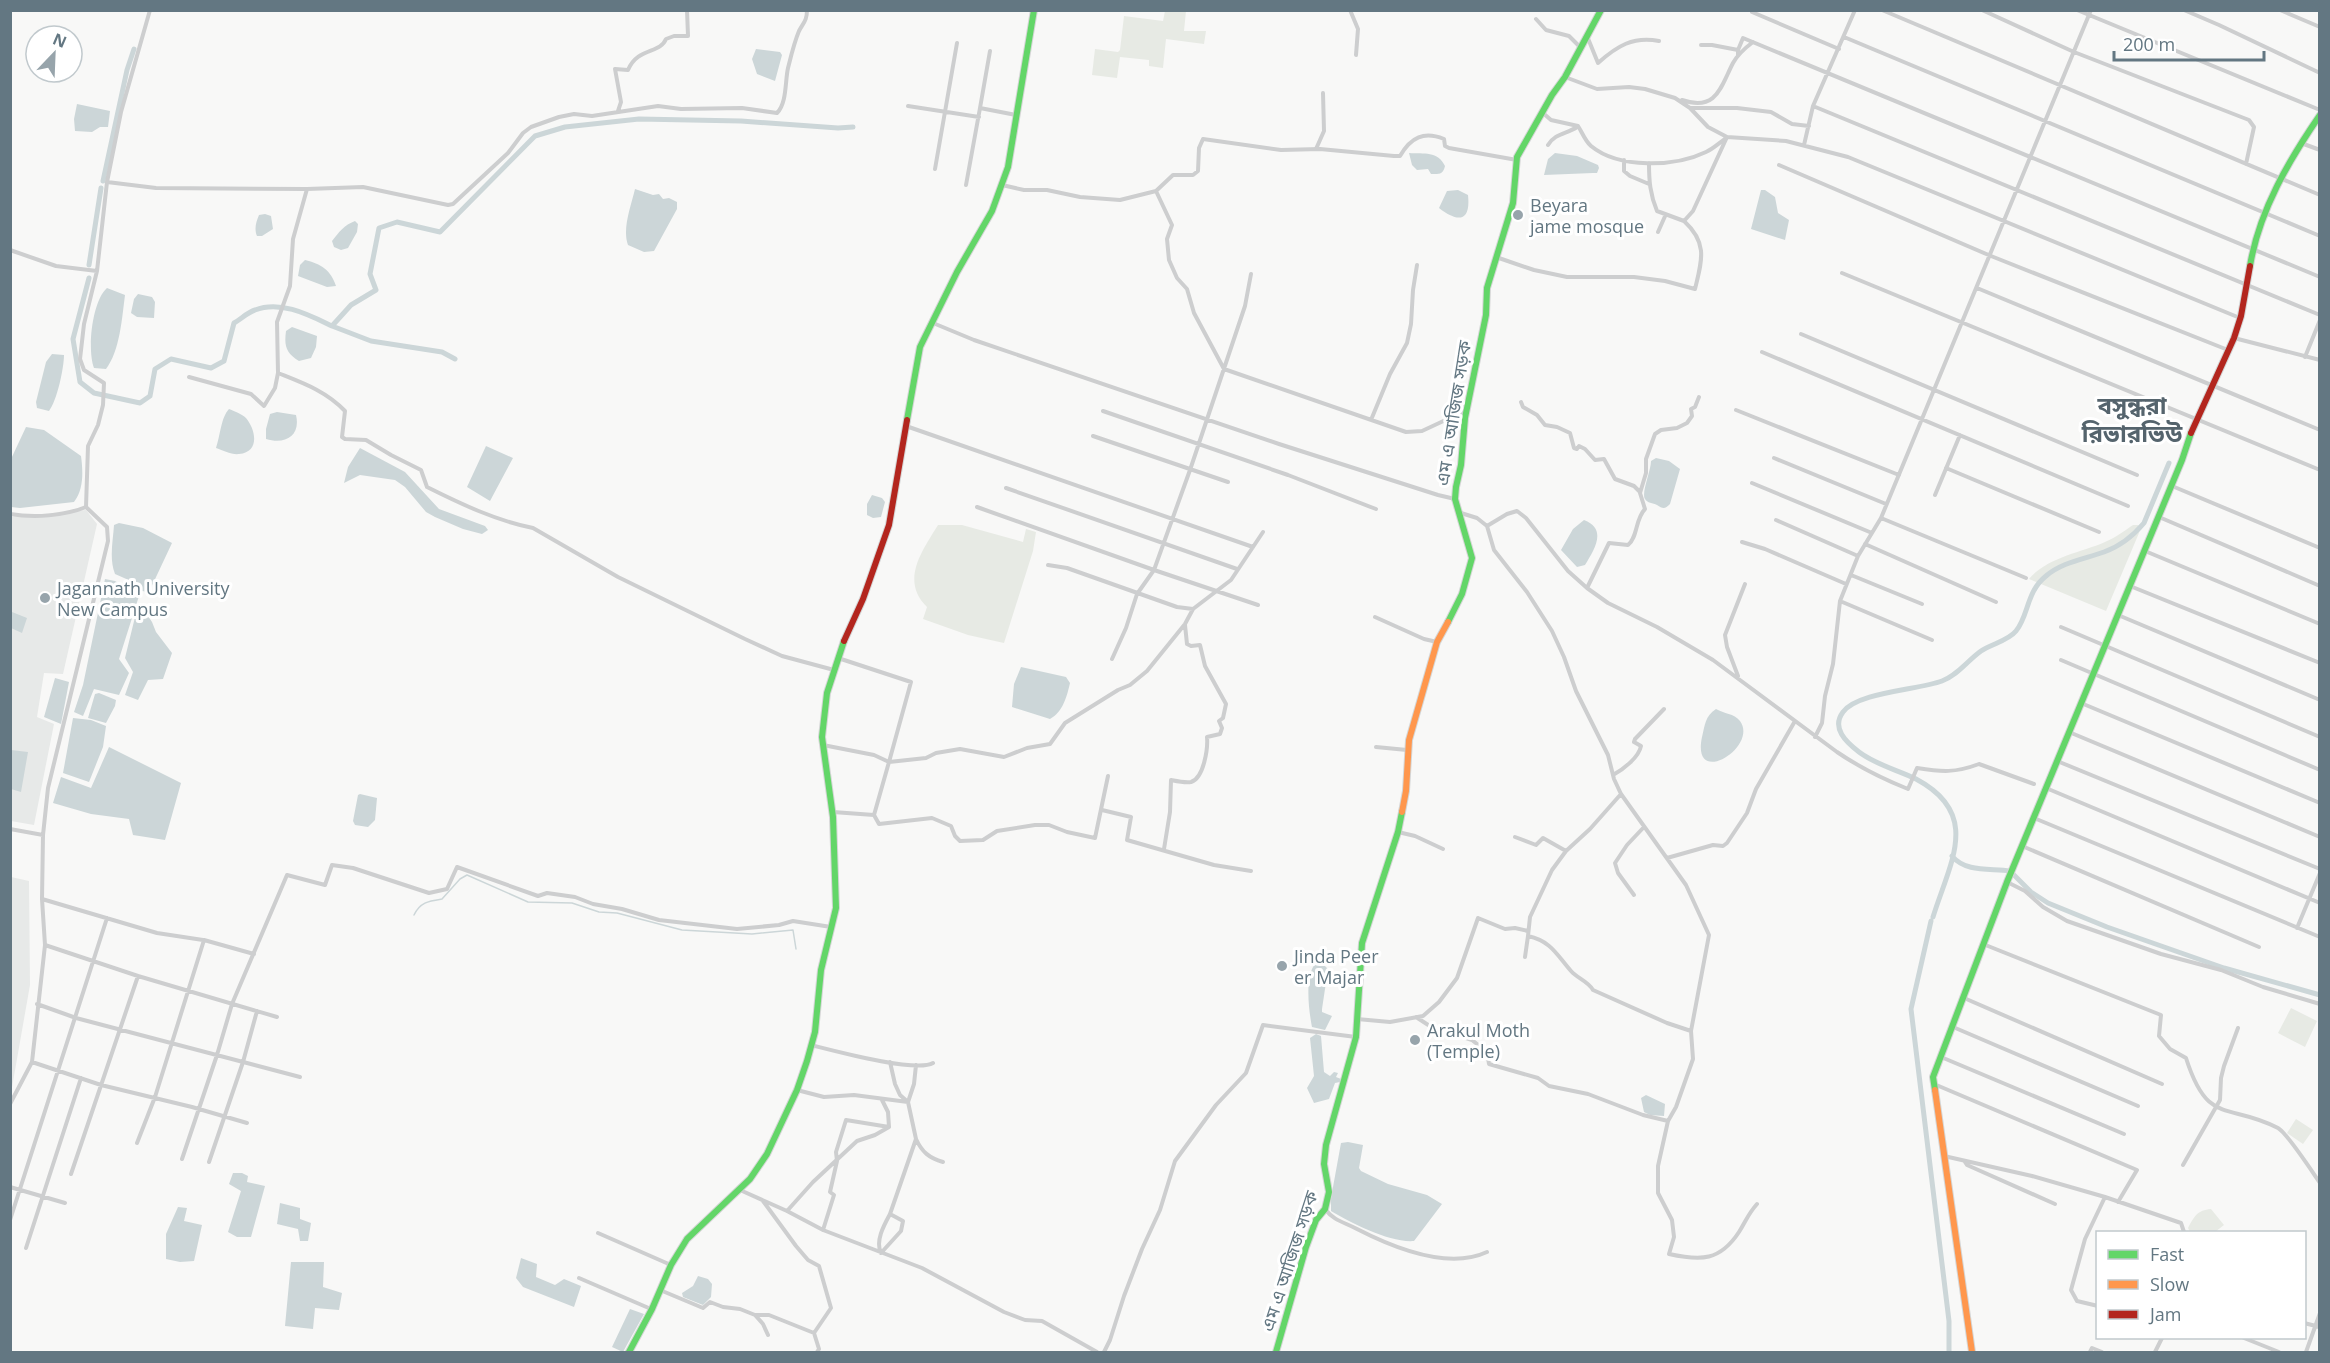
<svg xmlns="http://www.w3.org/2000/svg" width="2330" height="1363" viewBox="0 0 2330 1363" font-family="'Open Sans','Noto Sans Bengali',sans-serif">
<rect width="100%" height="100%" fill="#f8f8f7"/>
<path fill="#e7e9e8" d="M86 510 97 524 63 674 44 673 37 717 54 724 34 825 11 821 10 517Z
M11 877 29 881 30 985 11 1093Z"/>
<path fill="#e7eae4" d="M1165 11H1186L1184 31H1206L1204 44 1166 39 1163 68 1149 66V60L1120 57 1117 78 1092 75 1095 49 1118 52 1120 50 1124 16 1163 21Z
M938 525H962L1023 542 1026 529 1036 532 1033 551 1004 643 968 635 923 619 927 607C900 581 922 551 938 525Z
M2133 525H2138L2140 528 2139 533 2106 611 2029 579C2048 557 2080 553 2105 542 2115 538 2124 531 2133 525Z
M2291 1008 2317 1021 2305 1047 2278 1033Z
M2296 1119 2313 1130 2303 1144 2287 1133Z
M2211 1209 2224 1225 2215 1232H2190L2188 1228C2194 1217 2197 1210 2211 1209Z"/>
<path fill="#ccd6d8" d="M756 49 780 52 782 55 775 81 757 74 752 59Z
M77 104 110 111 108 127H100L92 132 75 131 74 119Z
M1409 153C1424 154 1438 151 1445 166 1443 175 1439 174 1431 174L1428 169 1417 170 1412 165Z
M1555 153 1577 156 1598 165 1599 168 1597 173H1593L1544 175 1548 159Z
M635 189 653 195 659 194 663 199 669 198 677 202V209L654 251 644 252 628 245C622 229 631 206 635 189Z
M1458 190 1468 195C1471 223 1457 222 1439 208L1447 191Z
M1761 190H1765L1775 197 1778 213 1789 220 1785 240 1751 229Z
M265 214 271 216 273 229 262 236H257C254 229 256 222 259 215Z
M355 221 358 224 357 232 348 248 341 250 334 247 332 241C339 232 344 225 355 221Z
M305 260C321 264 331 270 336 286L327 287 298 276 300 265Z
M107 288 125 295C122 318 120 351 106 369L94 368C87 350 92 301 107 288Z
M138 294 152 297 155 302 154 318 137 317 131 313 134 299Z
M292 327 317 336 316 347 311 358 299 361C286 353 284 346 286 331Z
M52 354 64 355C64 368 57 401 49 411L37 408 36 402 46 362Z
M229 409C234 411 242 414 246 418 256 430 260 452 239 454 232 455 222 450 216 448 220 437 221 417 229 409Z
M277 412 296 415C301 436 285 445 266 439V429L270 414Z
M26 427 44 430 81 456C83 471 84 489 74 502L20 508 11 507V459Z
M486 446 513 458 490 501 467 487Z
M360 448 405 472 439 509 485 526 488 530 482 534 463 529 435 517 426 512 405 487 395 480 360 475 344 483 348 467Z
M1656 458 1669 461 1680 469 1670 504C1665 509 1663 509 1657 505 1653 503 1647 503 1645 499 1641 493 1651 471 1651 461Z
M872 495 882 498 885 502 881 517 873 518 867 515V504Z
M1584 520C1608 529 1594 550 1585 565L1577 567 1561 550 1573 529Z
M119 523 143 528 172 543 149 592 142 591 140 585 115 574C109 559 113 541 114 525Z
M105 579 115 581 139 596 119 659 129 673 119 695 94 689 83 716 74 712 83 685Z
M144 610 152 622 156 632 172 653 163 679 148 680 138 700 125 695 133 672 125 658 136 613Z
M12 612 27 618 22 633 11 628Z
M1021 667 1066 677 1070 683C1067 696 1063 712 1050 719L1012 707 1014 684Z
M55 678 69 682 61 724 44 717Z
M99 693 116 700 115 706 106 723 88 718 95 694Z
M1716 709C1724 714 1734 713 1740 721 1759 747 1691 789 1702 737 1705 725 1705 716 1716 709Z
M73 718 91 720 106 726 103 747 89 782 63 773Z
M109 747 181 783 165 840 133 835 129 819 91 814 53 803 61 777 91 788Z
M11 750 28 752 21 792 11 789Z
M360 794 377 798 375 820 368 827 355 825 353 821 358 795Z
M1316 963H1322L1328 969 1322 1009V1012L1332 1016 1325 1030 1312 1027C1309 1012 1304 975 1316 963Z
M1316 1034 1321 1036 1324 1072 1330 1076 1334 1072 1338 1073 1336 1077 1341 1079 1340 1082 1335 1083 1329 1099 1314 1103 1307 1088 1314 1076 1310 1038Z
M1646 1095 1665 1104 1664 1116 1650 1115 1644 1112 1641 1098Z
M1348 1142 1363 1145 1359 1168 1361 1171 1388 1184 1427 1195 1442 1204 1414 1241C1390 1243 1351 1223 1331 1211V1198L1341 1143Z
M233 1173H242L248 1176 247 1182 265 1186 251 1237H237L228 1232 241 1191 229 1184Z
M280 1203 300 1208V1219L311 1223 308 1241H300L298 1229 277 1224Z
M178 1207 187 1208 184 1221 202 1225 194 1261 180 1262 166 1259V1234Z
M521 1258 537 1264 536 1277 555 1285 564 1279 581 1286 574 1307 523 1287 516 1278Z
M291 1262H324L323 1287 342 1293 339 1310 315 1308 313 1329 285 1326Z
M698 1276 708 1279 712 1284 711 1297 703 1305 683 1297 682 1293 693 1286Z
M630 1309 644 1314 623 1352 612 1347Z"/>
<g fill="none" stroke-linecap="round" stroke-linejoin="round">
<path stroke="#ccd6d8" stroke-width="1.5" d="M414 915C420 902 429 901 442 899L460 879 467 875 528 902 572 903 599 912 617 913 682 930 752 934 793 930 796 949"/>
<path stroke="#ccd6d8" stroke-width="5" d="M103 181 127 70 134 49
M89 265 101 188
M89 278 73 339 80 382 94 393 140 403 150 396 155 369 171 359 211 368 224 361 234 323C241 319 248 312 255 310 281 300 309 315 332 326L351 305 376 290 370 274 379 228 397 222 440 232 535 136 565 127 639 119 741 121 838 128 853 127
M332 326 371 341 442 352 455 359
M1952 856C1966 873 1991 868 2010 871L2031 892 2048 903 2107 927 2224 968 2320 995
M1933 917C1950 862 1982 814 1916 779 1898 770 1876 765 1859 752 1846 742 1831 728 1843 712 1858 692 1918 690 1942 681 1958 675 1967 661 1981 651 1991 644 2008 641 2016 631 2029 615 2026 592 2046 576 2062 562 2085 559 2104 552 2121 546 2133 536 2144 523L2169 463
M1931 921 1911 1009 1949 1321V1352"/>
<g stroke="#d5d6d6" stroke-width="8">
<path id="fast" d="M2250 266C2259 211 2289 160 2320 115
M907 420 920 347 957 272 992 211 1008 167 1034 10
M1448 622 1462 594 1472 558 1455 499 1456 487 1461 465 1465 418 1486 315 1487 288 1513 203 1517 157 1552 95 1565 77 1601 10
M1935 1090 1933 1077 2007 882 2182 460 2191 433
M629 1352 652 1309 671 1265 687 1239 750 1179 767 1154 797 1090 807 1061 815 1032 821 970 836 908 833 817 822 737 827 693 844 641
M1276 1352 1306 1247 1316 1220 1325 1209 1329 1192 1324 1164 1326 1145 1356 1037 1362 943 1398 832 1402 812"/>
</g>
<g stroke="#d5d6d6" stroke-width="8">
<path id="slow" d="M1402 812 1406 791 1409 740 1437 642 1448 622
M1935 1090 1972 1352"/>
</g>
<g stroke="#d5d6d6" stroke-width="8">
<path id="jam" d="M2191 433 2234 338 2241 316 2250 266
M844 641 863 599 889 525 907 420"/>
</g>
<path stroke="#cdcecf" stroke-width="4" d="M1350 10 1358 29 1356 55
M1882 10 2320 195
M1982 10 2074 52 2249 120 2254 127 2246 164
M2077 10 2320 110
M2184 10 2219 25 2320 73
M2280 10 2320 27
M1752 12 1839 49
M1536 19 1546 30 1569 36 1578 45
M1587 36 1598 63C1617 46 1633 36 1659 41
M1844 37 2320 236
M1701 45H1712L1738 50
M1738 55V50L1743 38 2320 277
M1565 77 1597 89 1629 87 1645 89 1675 98
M1675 98 1690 108 1708 127 1727 137 1786 141 1848 157 2240 318
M1682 100C1717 112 1721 86 1733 63 1738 54 1745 48 1753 42
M908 106 979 117
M1813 106 2320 315
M980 108 990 51
M1691 108H1737L1771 112 1792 124 1809 126
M618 111 621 102 615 69 628 70C638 47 660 54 666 39L674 36H688L687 10
M1543 113 1551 120 1578 126C1582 132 1585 141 1591 146 1619 169 1675 167 1706 152 1713 149 1719 143 1725 139
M2301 143 2320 150
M1548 145C1555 133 1567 134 1577 127
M1804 145 1813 106 1855 10
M1316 149 1324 131 1323 93
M1624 160V171L1630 176 1649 184
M1649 163C1649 181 1650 194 1657 211L1684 221
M1779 165 1991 256 2228 350
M935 169 957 43
M107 182 156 188 307 189 363 187 448 205 453 204 508 153 523 133 531 127 559 117 574 114 592 116 658 106 681 109 742 108 777 113C787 103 785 81 788 68 791 56 794 43 799 31 803 23 807 21 807 10
M966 185 980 108 1016 115
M1002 185 1024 190H1047L1080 197 1120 200 1156 191 1173 175H1193L1198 171 1199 148 1203 139 1281 150 1320 149 1394 156H1400C1411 137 1424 131 1444 139L1445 146 1449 148 1517 160
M307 189 293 239 290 286 277 322 278 373C303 383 326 391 345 411L342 437 345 439 366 440 391 455 421 470 427 487C461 504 497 521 533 528L618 577 745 639 782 656 834 670
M1156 191 1172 225 1167 239 1169 260 1177 278 1187 289 1194 313 1224 369 1406 432 1422 431 1467 410
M1658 232 1666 214
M10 250 56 266 97 271
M1496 257 1534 270 1567 277H1634L1665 281 1695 289C1702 260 1708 243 1684 221L1693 211 1727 137
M1842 273 2320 470
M1977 288 2320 430
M933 323 974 340 1279 444 1438 495 1455 499
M1801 334 2137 475
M2234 338 2320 360
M1762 352 2128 506
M2305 357 2320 320
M189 377 251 394 264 406 275 388 278 373
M1521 402 1523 407 1537 415 1545 425 1557 427 1570 433 1574 448 1577 449 1579 446 1585 449 1595 460 1604 459 1615 479 1634 486 1639 491
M1736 410 1899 475
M1103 411 1288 475 1376 509
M1371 420 1390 374 1407 343 1411 324 1413 290 1417 265
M906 426 1253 547
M1093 436 1228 482
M1774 458 1886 504
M1946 468 2099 532
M1752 483 1872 533
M2172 486 2320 548
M1006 488 1237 569
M1935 495 1960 435
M977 507 1154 570 1258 605
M1461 513 1477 518 1487 526 1494 550 1527 592 1552 631 1564 657 1576 691 1608 755 1614 779 1621 794 1686 885 1709 935 1691 1031 1693 1059 1676 1107 1668 1121 1658 1166V1193L1672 1220 1674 1237 1669 1254C1701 1261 1720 1261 1739 1232 1746 1221 1748 1214 1757 1204
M10 514C34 518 64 516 86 507
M2159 517 2320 586
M1881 518 2026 578
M1776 520 1858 556
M1487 526 1507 514 1517 511 1526 518 1568 571 1587 588 1608 603 1657 627 1713 660 1837 752C1859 767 1883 779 1908 789L1917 768C1942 772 1955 773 1979 764L2034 784
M1742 542 1765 549 1846 584
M1865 544 1996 602
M2145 551 2320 624
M1048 565 1067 568 1177 607 1193 609
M1851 575 1922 604
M2130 586 2320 663
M1587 588 1609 543 1628 545C1638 537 1635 519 1645 509L1640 493 1646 473V459L1655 434 1661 430 1677 428 1687 423 1692 416 1691 409 1695 407 1699 397
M1840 601 1932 640
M2118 615 2320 700
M1375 617 1424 639 1437 642
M2061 627 2320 737
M838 658 911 682 889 762 926 758 936 753 960 749 1004 757 1027 748 1050 744 1065 723 1118 690 1130 685 1147 671 1185 624 1193 609 1231 580 1263 532
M1112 659 1126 628 1137 594 1154 570 1190 470 1245 306 1251 274
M2061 660 2320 770
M1738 676 1727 647 1725 635 1745 584
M2081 703 2320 803
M2069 732 2320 837
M1815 737 1822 723 1825 696 1833 664 1840 601 1858 556 1881 518 2091 10
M823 745 874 755 889 762 874 815
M1376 747 1407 750
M2057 761 2320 869
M1613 775C1624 769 1639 757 1641 746L1634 742 1635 739 1664 709
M2046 788 2320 903
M1621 794 1590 829 1566 851 1552 870 1530 917 1528 936C1551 941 1557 955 1571 971 1578 979 1588 981 1593 990L1667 1023 1691 1031
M1102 810 1131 817 1127 840 1214 865 1251 871
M833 812 874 815 879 824 932 818 951 826 955 836 960 841 983 840 997 831 1035 825H1049L1067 832 1095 838 1108 776
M2034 818 2320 937
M10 829 43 835
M1398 832 1415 836 1443 849
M1515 837 1536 845 1543 838 1566 851
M2022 846 2259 947
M1164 849 1170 812 1171 780C1176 781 1185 783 1191 782 1204 778 1208 748 1207 737L1220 734 1222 728 1219 721 1223 718 1226 704 1205 666 1200 645 1191 646 1187 644 1185 625
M1667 858 1713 845 1723 846 1727 843 1747 813 1756 789 1795 721
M2007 882 2025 891 2043 907 2067 921 2161 954 2221 970 2263 987 2320 1004
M1634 895 1618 873 1615 863 1627 845 1644 827
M42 899 157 933 203 940
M2297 928 2320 873
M1983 944 2161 1015 2159 1036 2170 1049 2186 1058C2208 1127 2228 1102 2278 1128 2287 1133 2313 1173 2320 1183
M45 945 138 976 277 1017
M1525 957 1528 936
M1964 998 2162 1084
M37 1004 76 1018 300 1077
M1416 1017 1439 1032 1454 1034 1472 1040 1487 1052 1489 1064 1538 1078 1549 1086 1588 1094 1643 1115 1668 1121
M1357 1019 1390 1022 1423 1016 1439 1002 1457 978 1478 918 1505 929 1515 928 1528 931
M1953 1027 2138 1106
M811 1045C835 1051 916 1073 933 1063
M1941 1057 2124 1134
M32 1062 101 1085 192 1107 247 1123
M890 1062 895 1084 900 1095 908 1102 914 1084 916 1065
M1934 1084 2137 1170 2118 1202
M797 1090 824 1097 854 1095 908 1102 916 1139
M882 1100 888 1112 889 1127
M10 1104 32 1062 45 945 42 899 43 835 48 788 108 541 107 527 86 507 88 446 98 425 103 405 104 383 84 370 80 359 84 324 97 271 107 182 121 112 150 10
M137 1143 155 1097 204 940 254 954
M1944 1156 2032 1176 2105 1197 2085 1239 2071 1290 2077 1301 2098 1306
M182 1159 217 1055 232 1004 287 875 325 885 332 865 353 868 429 893 447 889 457 867 538 896 547 893 575 897 593 904 622 909 659 920 737 929 779 925 793 921 831 927
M209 1162 243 1062 257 1011
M1965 1162 1967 1165 2055 1204
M2183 1165 2220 1100 2221 1078 2224 1066 2238 1028
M71 1174 138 976
M10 1187 65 1203
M740 1190 787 1211 823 1230 922 1268 1004 1312 1025 1320 1042 1321 1097 1352
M2105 1197 2181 1223 2184 1232
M763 1201 796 1246 808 1260 819 1266 831 1308 814 1333
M1325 1209C1334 1221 1344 1222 1357 1229 1392 1247 1448 1270 1487 1252
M787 1211 813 1182 857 1141 875 1135 889 1127 846 1120 836 1152 837 1161 830 1192 834 1195 823 1230
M890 1214C884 1225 875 1241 881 1253L901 1231 903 1221 890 1214 916 1139C922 1152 929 1158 943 1162
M10 1220 107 918
M598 1233 671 1265
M26 1248 81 1078
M579 1278 651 1309
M660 1290 703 1308 710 1302 723 1307 740 1309 755 1315H769L814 1333 819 1349 817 1352
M755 1315 763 1324 768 1335
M2304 1323 2320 1327
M2244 1338 2279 1352
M1104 1352 1110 1340 1124 1296 1142 1249 1160 1210 1175 1161 1216 1105 1246 1073 1263 1025 1356 1037
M2090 1352 2092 1348 2102 1352
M2155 1352 2162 1338
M2306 1352 2320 1313"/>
<use href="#fast" stroke="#63d668" stroke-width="6"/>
<use href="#slow" stroke="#ff974d" stroke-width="6"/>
<use href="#jam" stroke="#b3261e" stroke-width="6"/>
</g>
<g fill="#97a4ab" stroke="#fff" stroke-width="2">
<circle cx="1518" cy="215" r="6"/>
<circle cx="45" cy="598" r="6"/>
<circle cx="1282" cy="966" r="6"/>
<circle cx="1415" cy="1040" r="6"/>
</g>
<g text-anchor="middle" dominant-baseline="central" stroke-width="6" stroke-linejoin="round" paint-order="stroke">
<g font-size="18" fill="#637782" stroke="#fff" text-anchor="start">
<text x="1530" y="205">Beyara<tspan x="1530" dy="21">jame mosque</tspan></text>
<text x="57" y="588">Jagannath University<tspan x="57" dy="21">New Campus</tspan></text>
<text x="1294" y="956">Jinda Peer<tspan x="1294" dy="21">er Majar</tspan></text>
<text x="1427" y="1030">Arakul Moth<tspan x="1427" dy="21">(Temple)</tspan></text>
</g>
<g font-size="18" fill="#637782" stroke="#fff">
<text transform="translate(1453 413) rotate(-81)">এম এ আজিজ সড়ক</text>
<text transform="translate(1289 1261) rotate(-72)">এম এ আজিজ সড়ক</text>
</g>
<g font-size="24" font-weight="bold" fill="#55646d" stroke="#fff">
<text x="2132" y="404">বসুন্ধরা<tspan x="2132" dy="28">রিভারভিউ</tspan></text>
</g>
</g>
<rect width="2330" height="1363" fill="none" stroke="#637782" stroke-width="24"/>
<rect x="2096" y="1231" width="210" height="108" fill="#ffffff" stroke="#c1c9cd" stroke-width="1.5"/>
<rect x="2108" y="1250" width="30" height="9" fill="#63d668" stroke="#c1c9cd" stroke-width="1.5"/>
<text x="2150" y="1261" font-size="18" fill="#637782">Fast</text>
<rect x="2108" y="1280" width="30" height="9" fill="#ff974d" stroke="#c1c9cd" stroke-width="1.5"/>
<text x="2150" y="1291" font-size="18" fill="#637782">Slow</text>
<rect x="2108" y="1310" width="30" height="9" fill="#b3261e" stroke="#c1c9cd" stroke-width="1.5"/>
<text x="2150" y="1321" font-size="18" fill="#637782">Jam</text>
<g transform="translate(54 54) rotate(23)"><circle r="28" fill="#ffffff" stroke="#c1c9cd" stroke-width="1.5"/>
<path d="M0-4.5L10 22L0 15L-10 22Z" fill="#97a4ab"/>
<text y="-9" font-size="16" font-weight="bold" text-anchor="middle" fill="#637782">N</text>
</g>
<path d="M2114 51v9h150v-9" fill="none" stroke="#637782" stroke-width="3"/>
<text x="2123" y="51" font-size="18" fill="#637782" stroke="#ffffff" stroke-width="4.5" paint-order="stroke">200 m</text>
</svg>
